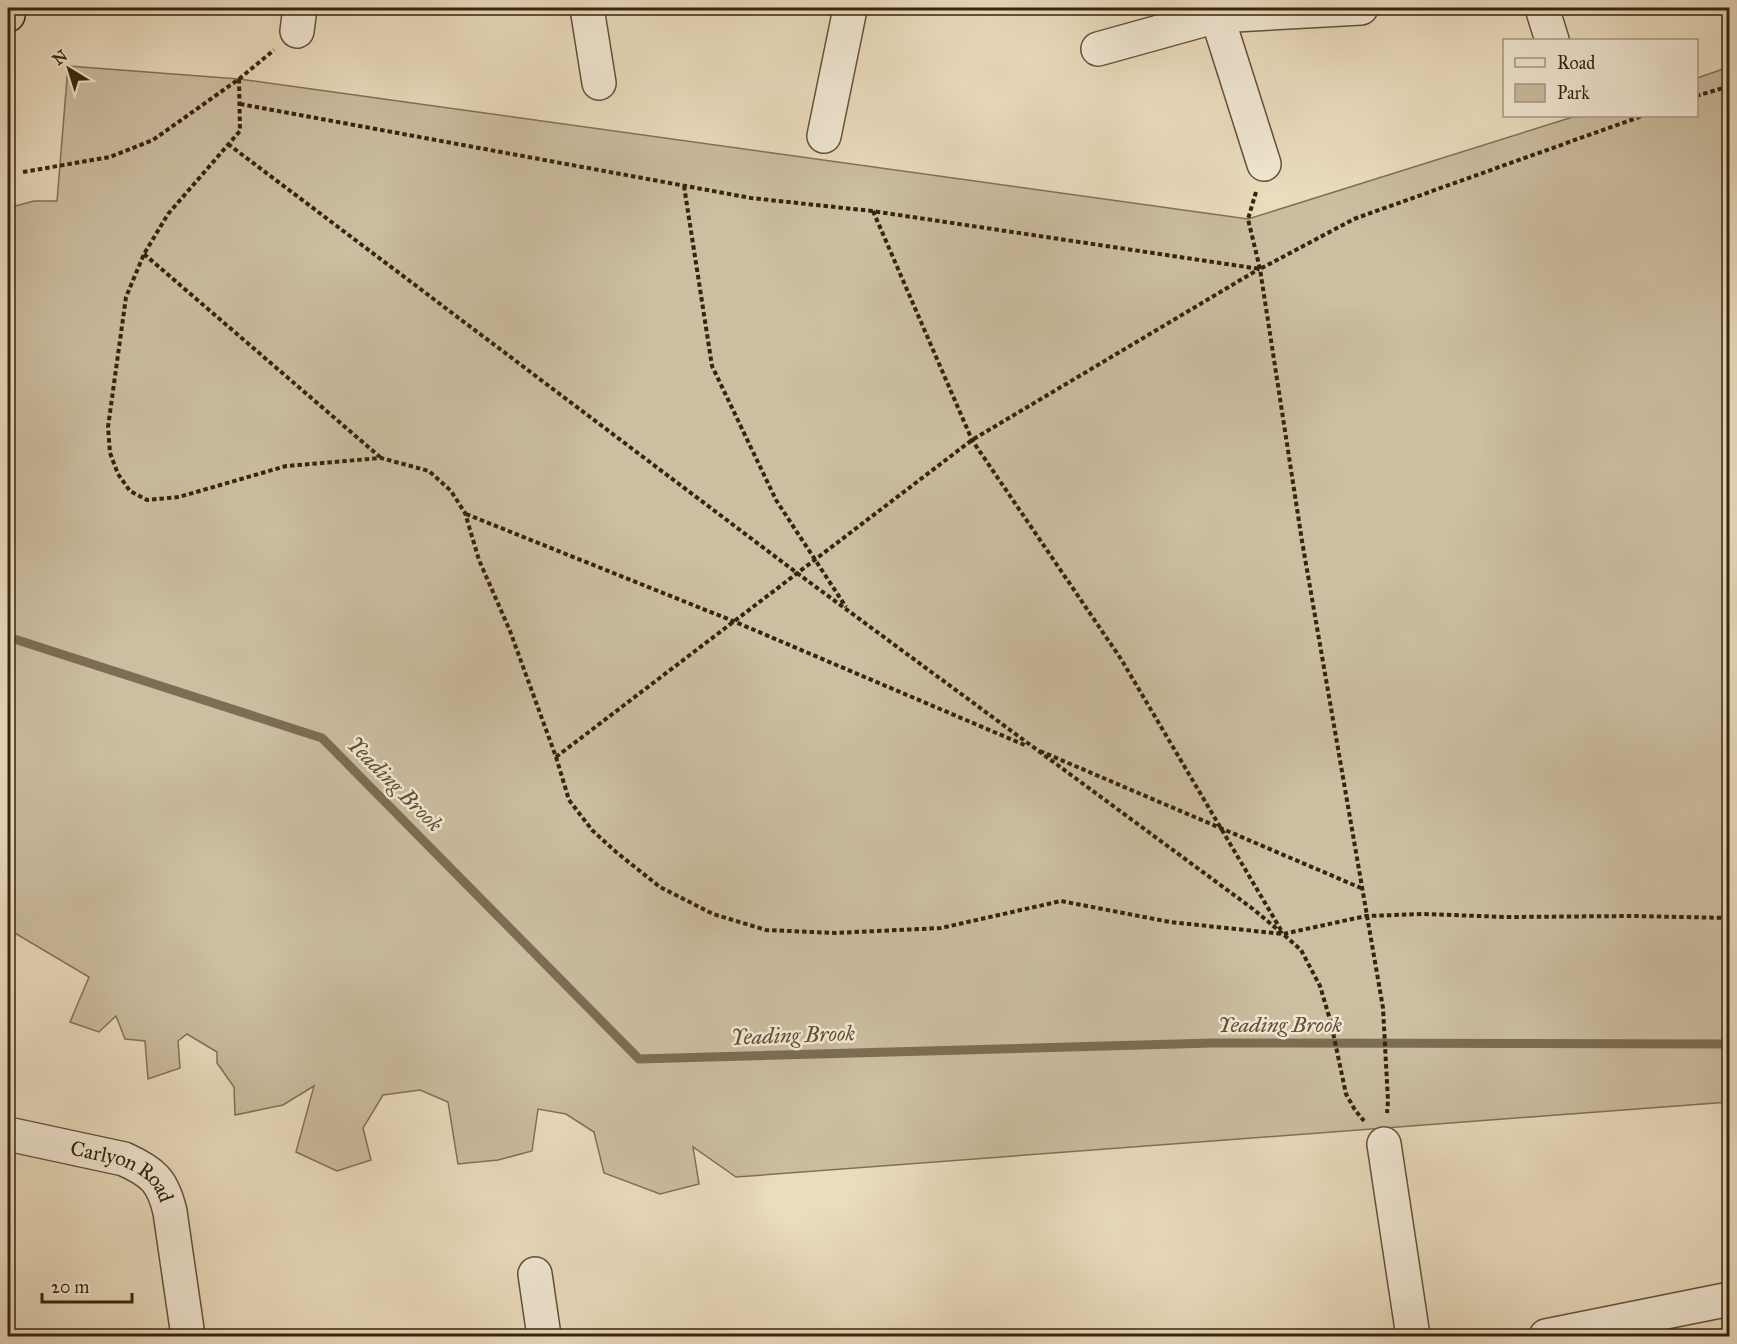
<svg xmlns="http://www.w3.org/2000/svg" width="1737" height="1344" viewBox="0 0 1737 1344" font-family="'IM FELL Great Primer',serif">
<rect width="100%" height="100%" fill="#ebddbf"/>
<filter id="stains"><feTurbulence type="fractalNoise" baseFrequency=".00333" numOctaves="4"/><feColorMatrix values="0 0 0 0 .2 0 0 0 0 .09 0 0 0 0 .02 0 0 0 .5 -.17"/></filter>
<radialGradient id="worn" r=".72"><stop offset=".6" stop-color="#630" stop-opacity="0"/><stop offset="1" stop-color="#630" stop-opacity=".3"/></radialGradient>
<path fill="#ccbea1" stroke="#817158" stroke-width="1.5" d="M68 66 239 79 1248 219 1576 116H1696L1697 78 1729 67V1102L736 1177 693 1147 699 1184 660 1194 604 1173 594 1132 566 1114 538 1109 532 1151 498 1160 458 1164 448 1102 420 1090 383 1095 363 1128 371 1160 337 1171 296 1152 314 1086 283 1105 235 1115 234 1087 217 1063V1052L187 1034 178 1041 180 1068 148 1079 145 1041 125 1039 116 1016 99 1032 70 1022 89 977 8 929V251L15 206 34 201H57Z"/>
<g fill="none" stroke-linecap="round" stroke-linejoin="round">
<path stroke="#7d6d54" stroke-width="9" d="M8 637 322 738 639 1059 1212 1043 1730 1044"/>
<g stroke="#63523a" stroke-width="36">
<g id="minor">
<path d="M587 8 599 83"/>
<path d="M1542 8 1552 40"/>
<path d="M1217 16 1264 164"/>
<path d="M297 31 300 8"/>
<path d="M1098 49 1217 16 1361 8"/>
<path d="M824 136 849 14 847 8"/>
<path id="s1" d="M8 1134 124 1159C153 1172 163 1181 170 1212L188 1336"/>
<path d="M1384 1144 1413 1336"/>
<path d="M535 1274 544 1336"/>
<path d="M1546 1336 1730 1299"/>
</g>
</g>
<g stroke="#36240e" stroke-width="36">
<path id="highway" d="M8 15V8"/>
</g>
<path stroke="#36240e" stroke-width="4" stroke-dasharray="4.5 3" stroke-linecap="butt" d="M239 79 240 131 168 214 144 254 126 297 108 427 110 453 118 474 130 491 147 500 179 497 286 466 381 458 429 471 451 491 465 513 479 560 510 631 556 757 569 800 592 830 616 852 660 887 713 914 766 930 835 933 941 928 1061 901 1170 922 1283 934 1366 916 1424 914 1506 917 1634 916 1730 918
M1696 96 1730 86
M240 104 751 198 872 211 1260 269 1354 219 1642 116
M228 144 797 573 1253 909 1283 934 1301 950 1320 986 1331 1023 1346 1094 1355 1110 1364 1121
M23 172 110 157 153 140 239 79 274 50
M684 186 712 366 776 500 846 607
M1256 192 1248 219 1260 269 1302 541 1383 1008 1388 1101 1387 1113
M873 211 972 440 1121 659 1281 930
M144 254 380 457
M466 514 733 621 1027 746
M1040 751 1361 888
M556 757 972 440 1259 269"/>
<use href="#minor" stroke="#f2e9d5" stroke-width="33"/>
<use href="#highway" stroke="#ebddbf" stroke-width="33"/>
</g>
<g text-anchor="middle" dominant-baseline="central" stroke-width="5" stroke-linejoin="round" paint-order="stroke">
<g font-size="21" fill="#36240e" stroke="#f2e9d5">
<text stroke="none"><textPath href="#s1" startOffset="123">Carlyon Road</textPath></text>
</g>
<g font-size="22" font-style="italic" fill="#604f37" stroke="#f2e9d5">
<text transform="translate(395 784) rotate(45)">Yeading Brook</text>
<text x="1280" y="1024">Yeading Brook</text>
<text transform="translate(793 1035) rotate(-2)">Yeading Brook</text>
</g>
</g>
<rect width="1737" height="1344" fill="none" stroke="#ebddbf" stroke-width="30"/>
<rect x="9" y="9" width="1719" height="1326" fill="none" stroke="#36240e" stroke-width="3"/>
<rect x="15" y="15" width="1707" height="1314" fill="none" stroke="#36240e" stroke-width="1.5"/>
<rect x="1503" y="39" width="195" height="78" fill="#f2e9d5" stroke="#a79a85" stroke-width="1.5"/>
<rect x="1515" y="58" width="30" height="9" fill="#f2e9d5" stroke="#a79a85" stroke-width="1.5"/>
<text x="1557" y="69" font-size="18" fill="#36240e">Road</text>
<rect x="1515" y="84" width="30" height="18" fill="#ccbea1" stroke="#a79a85" stroke-width="1.5"/>
<text x="1557" y="99" font-size="18" fill="#36240e">Park</text>
<g transform="translate(69 69) rotate(322)" stroke="#f2e9d5" stroke-width="4.5" paint-order="stroke">
<path d="M0-4.5L10 22L0 15L-10 22Z" fill="#36240e"/>
<text y="-9" font-size="16" font-weight="bold" text-anchor="middle" fill="#36240e">N</text>
</g>
<path d="M42 1293v9h90v-9" fill="none" stroke="#36240e" stroke-width="3"/>
<text x="51" y="1293" font-size="18" fill="#36240e" stroke="#f2e9d5" stroke-width="4.5" paint-order="stroke">20 m</text>
<rect width="100%" height="100%" filter="url(#stains)"/>
<rect width="100%" height="100%" fill="url(#worn)"/>
</svg>
